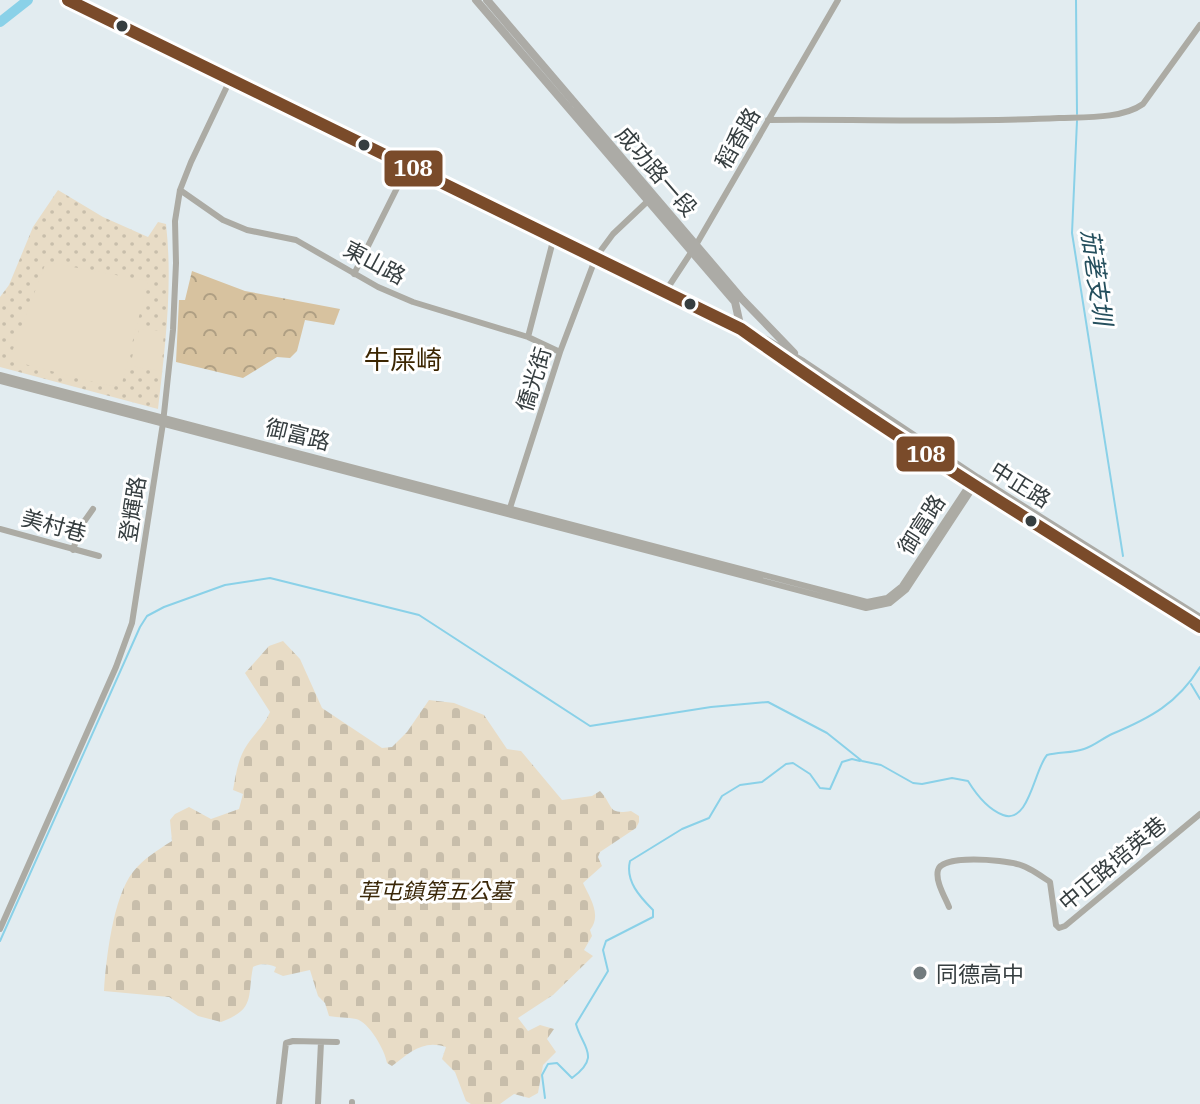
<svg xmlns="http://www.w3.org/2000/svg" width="1200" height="1104" viewBox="0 0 1200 1104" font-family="'IBM Plex Serif','Noto Sans TC',serif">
<defs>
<pattern id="forest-crowns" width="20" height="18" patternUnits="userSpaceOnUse" patternTransform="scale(2)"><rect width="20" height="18" fill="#d7c29f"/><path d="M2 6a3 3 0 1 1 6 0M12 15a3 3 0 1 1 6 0" fill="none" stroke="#af9f83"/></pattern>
<pattern id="cemetery-stones" width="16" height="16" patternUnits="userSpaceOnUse" patternTransform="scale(2)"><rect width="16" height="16" fill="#e8dcc6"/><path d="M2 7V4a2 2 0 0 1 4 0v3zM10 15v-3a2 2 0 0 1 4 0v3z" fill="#c8beab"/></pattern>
<pattern id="park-dots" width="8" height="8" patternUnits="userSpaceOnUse" patternTransform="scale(2)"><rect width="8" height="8" fill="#e8dcc6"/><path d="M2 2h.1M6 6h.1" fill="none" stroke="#c8beab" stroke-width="1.8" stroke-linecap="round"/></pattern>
</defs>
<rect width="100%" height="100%" fill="#e2ecf0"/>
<path fill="url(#forest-crowns)" d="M192 271 245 291 340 309 334 325 305 320 297 351 290 358 277 357 243 378 176 362 179 300H185Z"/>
<path fill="url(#cemetery-stones)" d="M283 641 300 659 322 708 382 748 392 747 407 732 429 700 454 703 484 715 507 749 521 751 562 800 592 796 600 791C614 806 607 815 631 811L639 816V822L636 828 600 852 598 857 602 866 583 883C590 898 602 915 590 930L592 936 584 950 593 956 553 995 518 1018 528 1031 540 1025 554 1029 547 1039 556 1052 543 1065 538 1093 529 1098 514 1094 500 1104H471L466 1101 455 1072 442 1059 446 1047C423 1039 409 1053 392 1066L387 1063C385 1050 369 1022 356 1019 348 1017 338 1018 329 1016L325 1003 318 996 310 970 283 976 274 972 276 967C268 964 261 963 253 967 247 997 256 1009 221 1022L198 1016 169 997 104 991C106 959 113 897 133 872 143 859 159 849 172 841L170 820 175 814 189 807 211 819 239 809 243 794 233 790C236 774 238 758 247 745 255 733 264 726 270 712L245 673 269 646Z"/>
<path fill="url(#park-dots)" d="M58 190 103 217 148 237 158 222 166 224C173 286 165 348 158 409L0 367V297L9 285 33 227Z"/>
<path fill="#e8dcc6" d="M46 262 148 281 122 383 113 386 101 384 9 360Z
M139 329 164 331 161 371 130 366Z"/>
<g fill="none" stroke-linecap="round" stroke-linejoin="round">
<path stroke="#8ad1e8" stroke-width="2" d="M1076 0 1077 114
M1077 121 1072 233 1123 556
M1191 684 1200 699
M0 941 140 627 147 616 164 607 225 585 270 578 419 615 590 726 711 707 768 702 827 733 862 761 881 765 913 783 922 784 952 778 968 781C976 794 987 809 1003 815 1029 825 1034 770 1047 755 1059 752 1073 753 1084 749 1094 746 1103 738 1112 734 1150 718 1177 704 1200 667
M545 1098 542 1075 548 1064 557 1063 572 1078C602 1056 582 1047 576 1024L608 971 603 950 606 941 653 917V910C640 897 625 881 630 861L682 829 709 818 722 796 740 785 762 782 786 764 793 763 810 774 820 788 830 789 842 762 852 759 860 761"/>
<path stroke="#8ad1e8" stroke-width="10" d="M0 22 28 0"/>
<path stroke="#acaba4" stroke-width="6" d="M768 120C865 119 962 123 1059 118 1084 117 1122 119 1143 104L1200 25
M180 190 223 220 247 230 296 240 378 287 413 302 528 337 560 352
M354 274 408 166
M665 292 696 245 838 0
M528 337 554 237
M0 375 867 602 887 598 902 586 971 482
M0 381 866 608 890 603 906 590 975 485
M509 511 560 352 596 257 613 234 650 199
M0 529 99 556
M73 550 81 526 93 509
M949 907C945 897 935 881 938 870 942 854 1003 860 1017 864 1028 866 1041 876 1050 882L1056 925 1059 928 1065 926 1200 814
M0 929 116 667 132 623 163 423 173 330 176 263 175 221 180 190 191 162 230 80
M279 1104 286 1043 293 1041 337 1042
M318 1104 321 1042
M352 1104V1102"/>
<path stroke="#acaba6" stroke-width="8" d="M68 0 726 323 766 340 803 362 977 478 1200 618
M476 0 735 302 741 329
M487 0 742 299 794 353
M751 337 970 483 1200 627"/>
<g stroke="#fff" stroke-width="18">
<path id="bus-1" d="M68 0 741 329C890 435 1045 530 1200 627"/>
</g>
<use href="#bus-1" stroke="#7a4b2a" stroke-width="12"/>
</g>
<g fill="#363e40" stroke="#fff" stroke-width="3">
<circle cx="122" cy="26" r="7"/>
<circle cx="364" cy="145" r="7"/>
<circle cx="690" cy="304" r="7"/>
<circle cx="1031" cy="521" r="7"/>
</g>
<circle fill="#727b7e" stroke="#fff" stroke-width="3" cx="920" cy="973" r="8"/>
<g text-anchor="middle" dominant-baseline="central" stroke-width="6" stroke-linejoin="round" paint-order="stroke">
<g font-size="22" fill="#363e40" stroke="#fff">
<text transform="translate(737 138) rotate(-60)">稻香路</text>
<text transform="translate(657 171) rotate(49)">成功路一段</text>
<text transform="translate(375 262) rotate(28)">東山路</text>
<text transform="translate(533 379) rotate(-72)">僑光街</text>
<text transform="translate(298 434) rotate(14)">御富路</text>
<text transform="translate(1021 484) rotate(32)">中正路</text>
<text transform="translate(132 509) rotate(-81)">登輝路</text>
<text transform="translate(921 524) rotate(-57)">御富路</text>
<text transform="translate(54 525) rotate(15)">美村巷</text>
<text transform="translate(1112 863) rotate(-40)">中正路培英巷</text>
</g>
<g font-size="22" font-style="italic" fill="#3a2708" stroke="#fff">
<text x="435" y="890">草屯鎮第五公墓</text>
</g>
<g font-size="22" fill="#363e40" stroke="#fff" text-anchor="start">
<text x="936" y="973">同德高中</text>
</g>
<g font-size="24" font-style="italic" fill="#254f5d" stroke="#fff">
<text transform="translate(1097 277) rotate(82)">茄荖支圳</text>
</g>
<g font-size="26" fill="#3b2500" stroke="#fff">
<text x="403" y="359">牛屎崎</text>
</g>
</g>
<g stroke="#fff" stroke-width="3">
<rect x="383" y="149" width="61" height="39" rx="8" fill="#7a4b2a"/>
<rect x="895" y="435" width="61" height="38" rx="8" fill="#7a4b2a"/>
</g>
<g font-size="22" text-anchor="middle" font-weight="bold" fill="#fff">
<text x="413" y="176">108</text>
<text x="926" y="462">108</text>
</g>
</svg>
